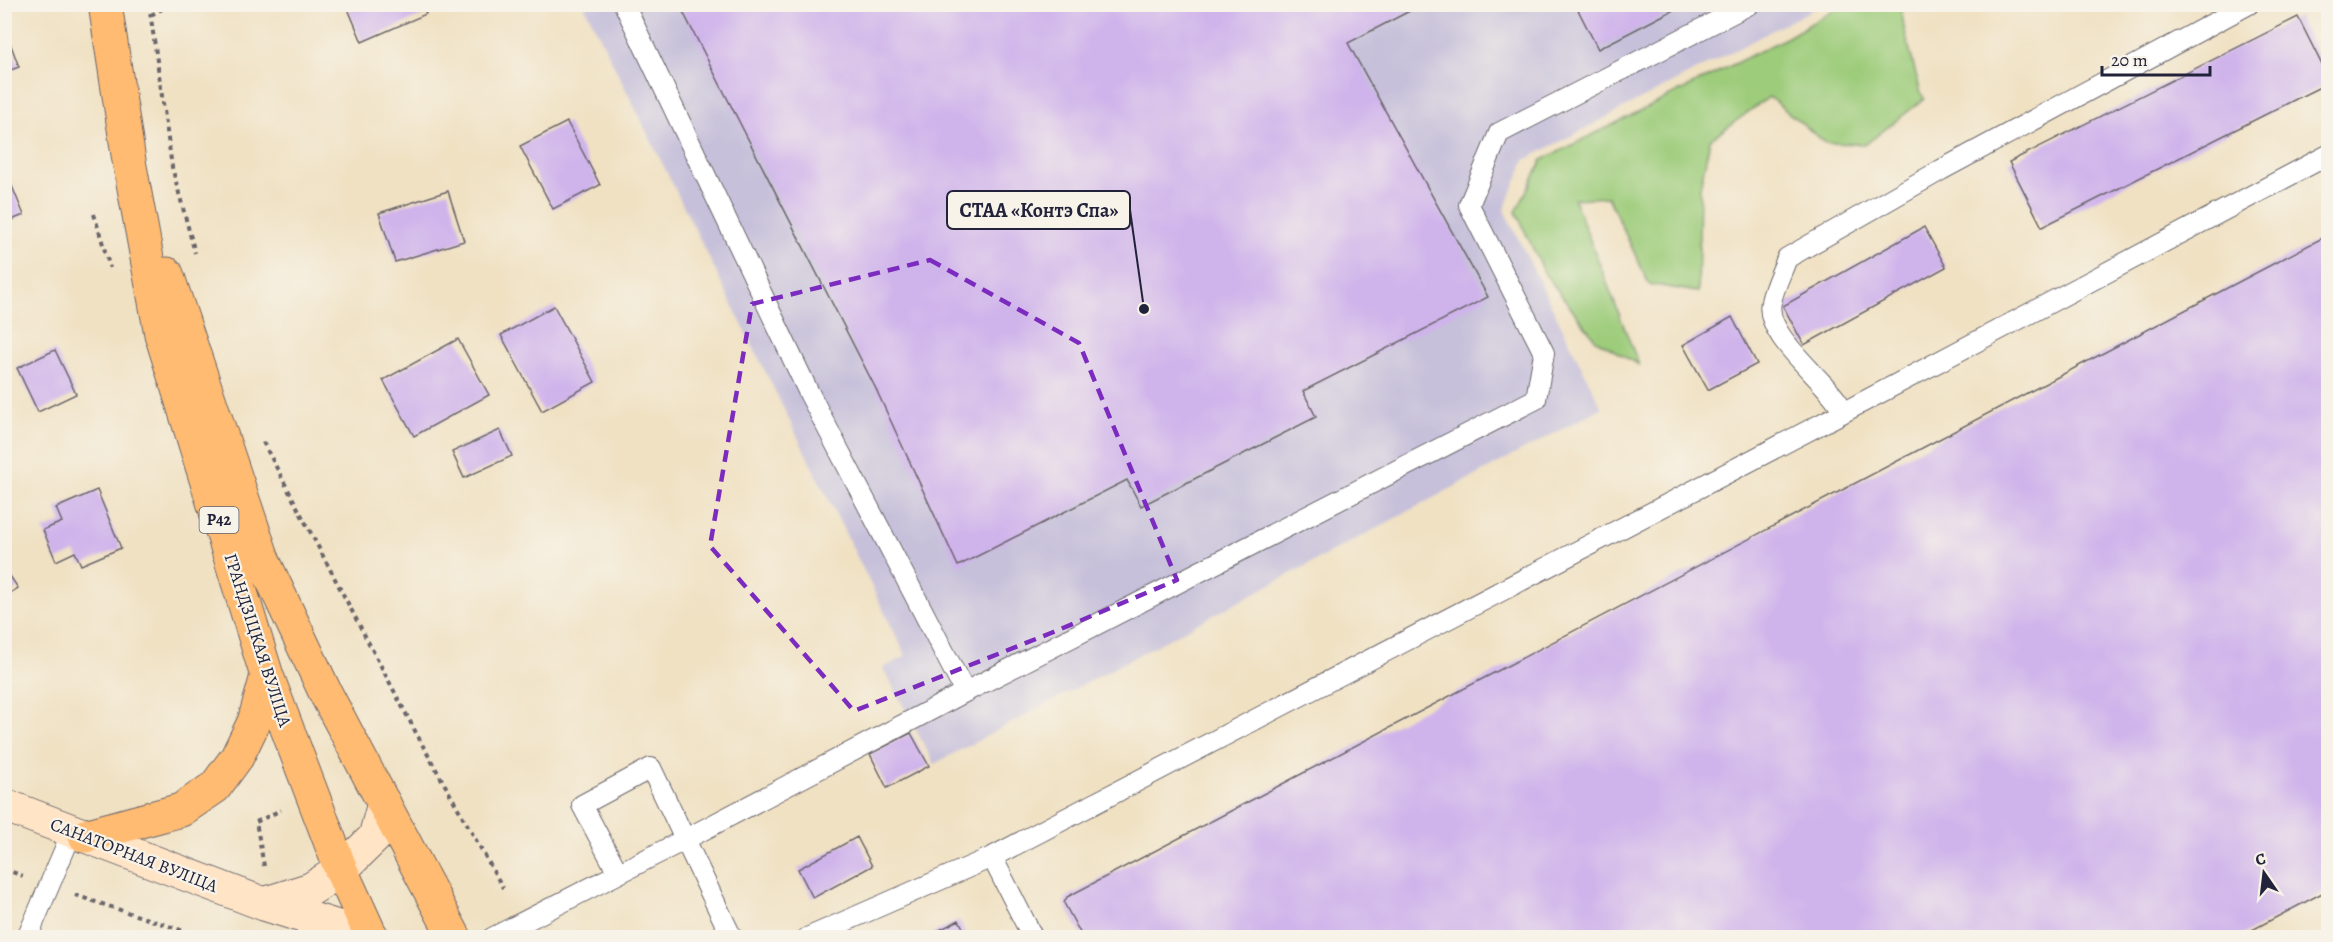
<svg xmlns="http://www.w3.org/2000/svg" width="2333" height="942" viewBox="0 0 2333 942" font-family="Alegreya,serif">
<rect width="100%" height="100%" fill="#f7f3e8"/>
<filter id="ink" filterUnits="userSpaceOnUse"><feTurbulence type="fractalNoise" baseFrequency=".0167" numOctaves="2"/><feDisplacementMap in="SourceGraphic" scale="12" xChannelSelector="R" yChannelSelector="G"/><feConvolveMatrix kernelMatrix="1 2 1 2 8 2 1 2 1" color-interpolation-filters="sRGB"/></filter>
<filter id="wash" filterUnits="userSpaceOnUse"><feTurbulence type="fractalNoise" baseFrequency=".008" numOctaves="4" result="noise"/><feDisplacementMap in="SourceGraphic" scale="24" xChannelSelector="R" yChannelSelector="G"/><feGaussianBlur stdDeviation="1.35" result="paint"/><feColorMatrix in="noise" values="0 0 0 0 0 0 0 0 0 0 0 0 0 0 0 0 0 1.4 0 .05"/><feComposite in="paint" operator="in"/></filter>
<g filter="url(#wash)">
<rect width="100%" height="100%" fill="#f0e1c3"/>
<path fill="#c6c0da" d="M584 5H1821L1525 160 1504 210 1602 408 934 764 883 668 906 656Z"/>
<path fill="#9dcc7a" stroke="#60775a" stroke-width="1.5" d="M1844 4 1901 5 1904 28 1920 90 1924 99 1866 144 1826 143 1769 97 1710 140 1700 187 1698 292 1649 284 1608 197 1574 199 1639 365 1596 340 1545 274 1516 212 1542 160 1788 37Z"/>
<g id="blocks">
<path fill="#cfb3eb" d="M346 4H421L426 14 362 42Z
M679 4H1423L1348 43 1488 297 1303 391 1316 417 1141 506 1127 480 958 566 875 387Z
M1575 4H1685L1598 49Z
M2298 17 2328 77V83L2042 227 2009 162Z
M5 29 19 67 5 72Z
M567 122 600 185 553 209 520 146Z
M4 167 24 215 4 223Z
M448 191 464 241 395 262 379 213Z
M1924 227 1946 267 1804 345 1783 306Z
M2328 235V890L2237 938H1083L1064 903 1067 897Z
M554 306 595 382 542 411 501 335Z
M1732 317 1757 364 1708 390 1683 345Z
M458 339 489 395 414 436 383 380Z
M55 350 76 394 38 412 17 368Z
M500 430 512 456 464 478 452 452Z
M97 490 121 548 81 565 75 552 56 561 43 530 62 522 56 508Z
M6 570 18 588 4 597V571Z
M911 733 929 766 887 788 870 754Z
M857 837 872 866 813 898 798 869Z
M959 920 968 938H924Z"/>
</g>
</g>
<g filter="url(#ink)">
<use href="#blocks" fill-opacity="0" stroke="#6a656b" stroke-width="1.5"/>
<g fill="none" stroke-linecap="round" stroke-linejoin="round">
<g stroke="#6a656b" stroke-width="22">
<path id="lane" d="M624 4 809 393 965 692
M1844 412C1830 382 1763 337 1771 302 1774 287 1782 272 1787 258L1941 170 2249 4
M992 857 1033 938
M618 873 582 805 651 768 732 938
M27 938 72 832
M492 938 686 839 965 692 1536 399 1544 353 1469 205 1499 133 1750 4
M807 938 992 857 1844 412 2328 155"/>
</g>
<g stroke="#6a656b" stroke-width="35">
<path id="secondary" d="M4 805 264 904 373 938
M264 904 311 889 341 870 375 837 384 803"/>
</g>
<g stroke="#6a656b" stroke-width="35">
<path id="primary" d="M105 4 129 161 161 334 267 676 341 870 372 938
M167 274 264 562 326 694 455 938
M85 836 181 810 215 787 237 757 254 722 267 676"/>
</g>
<path stroke="#6a656b" stroke-width="4" stroke-dasharray="4.5 4.5" stroke-linecap="butt" d="M149 4 172 167 195 253
M151 15 171 4
M94 214 110 268
M263 442 423 746 503 888
M264 866 256 822 281 810
M4 869 23 876
M75 895 205 938"/>
<use href="#lane" stroke="#fff" stroke-width="20"/>
<use href="#secondary" stroke="#ffe4c6" stroke-width="33"/>
<use href="#primary" stroke="#ffbb71" stroke-width="33"/>
</g>
</g>
<path fill="none" stroke="#7b2cbf" stroke-width="4.5" stroke-dasharray="12 8" stroke-linejoin="round" d="M930 260 1079 343 1177 580 1051 633 854 711 710 546 752 304Z"/>
<g text-anchor="middle" dominant-baseline="central" stroke-width="4.5" stroke-linejoin="round" paint-order="stroke">
<rect fill="#f7f3e8" stroke="#62616f" stroke-width="1.5" x="199.5" y="507" width="39" height="26" rx="4.5"/>
<g font-size="16" font-weight="bold" fill="#22223b">
<text x="219" y="520">Р42</text>
</g>
<g font-size="18" fill="#22223b" stroke="#f7f3e8">
<text transform="translate(258 640) rotate(72)">ГРАНДЗІЦКАЯ ВУЛІЦА</text>
<text transform="translate(134 855) rotate(21)">САНАТОРНАЯ ВУЛІЦА</text>
</g>
</g>
<path fill="none" stroke="#22223b" stroke-width="2" d="M1144 309L1130 210"/>
<circle fill="#22223b" stroke="#f7f3e8" stroke-width="2" cx="1144" cy="309" r="6"/>
<rect fill="#f7f3e8" stroke="#22223b" stroke-width="2" x="947" y="191" width="183" height="38" rx="6"/>
<g font-size="20" text-anchor="middle" font-weight="bold" fill="#22223b">
<text x="1039" y="217">СТАА «Контэ Спа»</text>
</g>
<rect width="2333" height="942" fill="none" stroke="#f7f3e8" stroke-width="24"/>
<g transform="translate(2264 873) rotate(346)" stroke="#f7f3e8" stroke-width="4.5" paint-order="stroke">
<path d="M0-4.5L10 22L0 15L-10 22Z" fill="#22223b"/>
<text y="-9" font-size="16" font-weight="bold" text-anchor="middle" fill="#22223b">С</text>
</g>
<path d="M2102 66v9h108v-9" fill="none" stroke="#22223b" stroke-width="3"/>
<text x="2111" y="66" font-size="18" fill="#22223b" stroke="#f7f3e8" stroke-width="4.5" paint-order="stroke">20 m</text>
</svg>
